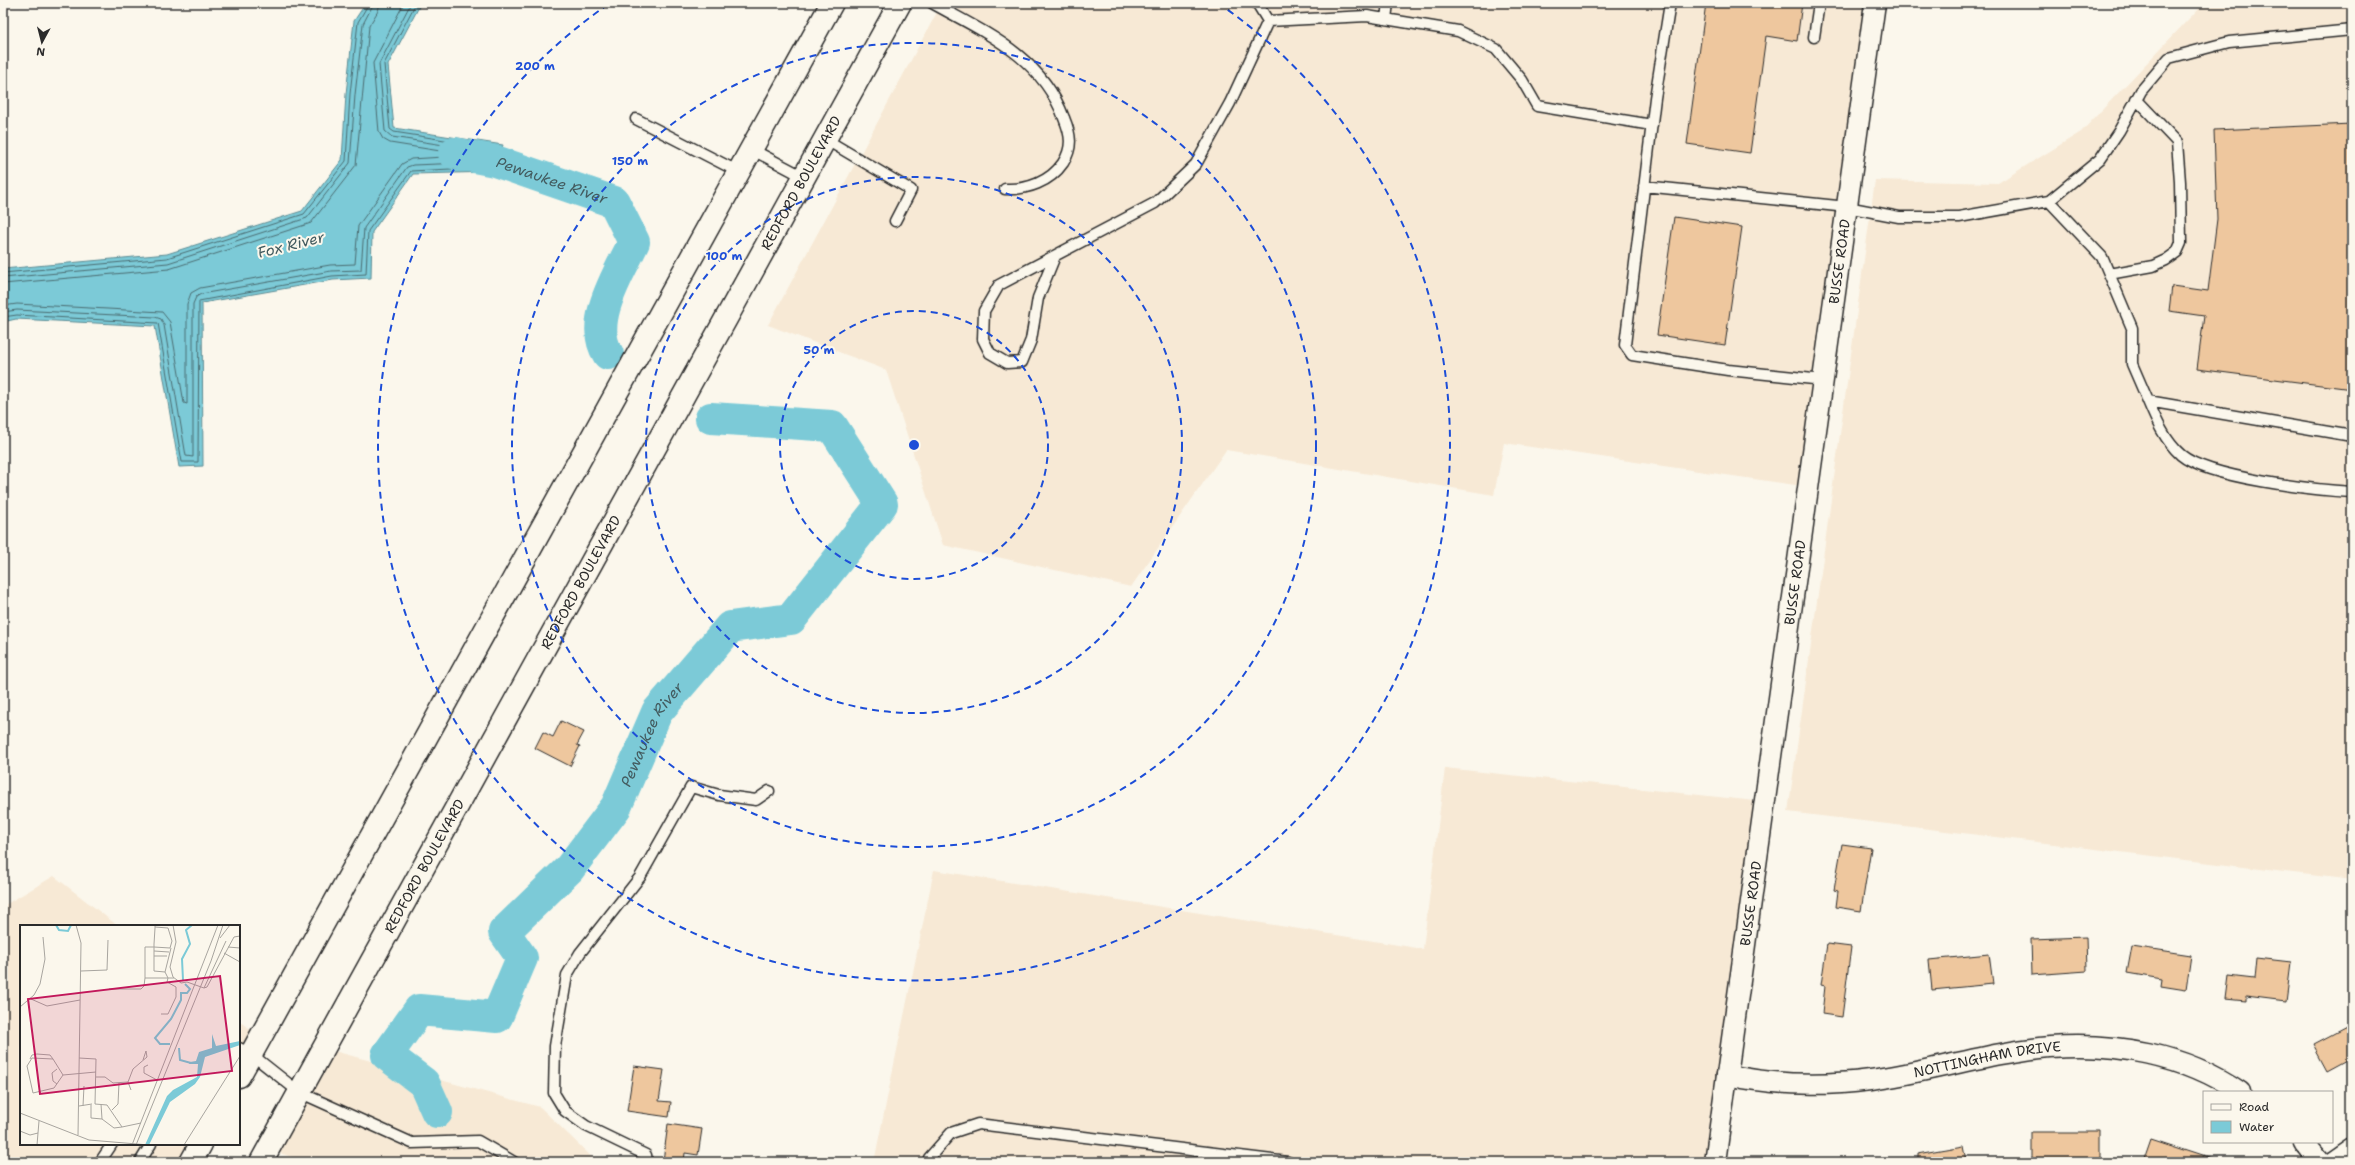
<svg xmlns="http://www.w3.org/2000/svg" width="2355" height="1165" viewBox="0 0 2355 1165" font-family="'Shantell Sans',sans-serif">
<rect width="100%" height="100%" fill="#fbf7ec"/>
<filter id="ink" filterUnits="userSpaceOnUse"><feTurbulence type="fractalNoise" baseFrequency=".025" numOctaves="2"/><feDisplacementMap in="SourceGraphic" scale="8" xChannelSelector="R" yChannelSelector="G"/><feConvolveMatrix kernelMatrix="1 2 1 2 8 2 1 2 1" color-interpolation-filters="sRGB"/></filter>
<g filter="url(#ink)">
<path fill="#f7e9d5" d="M942 3H1875L1809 487 1504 443 1494 495 1226 450 1131 587 943 545 886 370 768 325Z
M2204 3H2352V880L1788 812 1875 180 1998 183 2081 132Z
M1445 768 1765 802 1715 1162H874L934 870 1423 949Z
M54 876 118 926H21V1144H201L191 1162H3V906Z
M239 1021 260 1037 239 1076Z
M323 1048 540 1107 597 1162H306L268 1149Z"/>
<path fill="#7bcad7" stroke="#5b8a92" d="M366 3H421L388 65 394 128 503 145 494 172 413 174 372 232 371 278 333 280 202 303 203 466 179 467 155 326 16 319 3 322V269L167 254 302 211 342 160 346 94 354 21Z"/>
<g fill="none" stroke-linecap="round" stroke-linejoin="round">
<path stroke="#4b6b70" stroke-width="1" d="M3 273 167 258 304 214 346 161 350 94 358 22 369 3
M3 278 168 263 307 218 350 163 355 95 363 24 374 3
M3 284 169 269 311 223 356 165 369 26 378 11 380 3
M3 306 17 304 162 312 170 322 184 403 187 404V304L191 293 200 288 330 265 355 264 358 226 402 164 411 159 460 156 459 154 390 143 383 139 379 132 373 63 404 3
M3 312 17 310 155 317 161 319 164 325 186 456 193 457V304L196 297 201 294 331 271 361 270 364 228 407 167 413 165 488 162 490 154 489 152 392 137 385 131 379 64 411 3
M3 317 17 315 158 323 182 462H198L199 301 332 276 366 274 368 231 411 171 491 167 497 151 495 148 394 132 390 129 384 64 416 3"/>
<g stroke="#7bcad7" stroke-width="32">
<path id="s1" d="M454 153 495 161 614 202 634 242C620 272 587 322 608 354"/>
<path id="s2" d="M437 1112 424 1083 387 1055 419 1010 497 1017 522 958 504 932 569 869 616 807 657 712 730 627 791 619 882 504 832 426 711 418"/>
</g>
</g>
<path fill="#eec79e" stroke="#2b2b2b" d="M1706 3H1802L1797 41 1766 36 1750 153 1687 144Z
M2352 124V389L2197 369 2204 316 2169 311 2172 286 2208 291 2217 219 2214 130Z
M1674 217 1742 227 1725 345 1657 335Z
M561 721 584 732 577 745 580 746 570 766 535 748 543 732 553 737Z
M1842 844 1871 848 1861 911 1836 907 1838 891 1834 890Z
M2086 937 2087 971 2032 975 2031 939Z
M1827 944 1851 947 1842 1017 1822 1014 1825 986 1821 985Z
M2132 946 2191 955 2186 990 2161 986 2162 979 2127 973Z
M1989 954 1993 984 1932 990 1929 960Z
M2256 958 2291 962 2286 1001 2246 996V1001L2225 999 2228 976 2254 979Z
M2352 1024V1057L2328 1070 2314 1044Z
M634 1066 664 1070 659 1101 671 1102 669 1117 627 1111Z
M668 1124 702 1129 698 1155 685 1153 684 1162 663 1161Z
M2032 1132H2100V1160H2032Z
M2151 1139 2212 1159V1162H2143Z
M1964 1146 1967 1162H1918V1154Z"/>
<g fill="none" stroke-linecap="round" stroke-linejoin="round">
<g stroke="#2b2b2b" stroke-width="13">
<path id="lane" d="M932 3C986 33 1041 56 1064 118 1071 135 1073 147 1063 163 1050 182 1027 190 1005 189
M1257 3 1268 21 1367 16 1458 31 1496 49 1522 80 1537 106 1652 125
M1670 3 1655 98 1625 345 1632 355 1728 370 1823 380
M1386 19 1388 3
M1814 37 1819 3
M636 119 739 172
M825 139 911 190 895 221
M751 149 804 177
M1644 186 1847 207 1899 217H1959L2049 201 2100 159 2119 131 2141 91 2169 58 2229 42 2352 30
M2049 201 2102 257 2132 328V364L2148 401 2352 436
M1055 256 1038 298 1031 340 1022 362 1007 363 990 353 983 339 984 311 999 285 1155 203 1196 164 1230 103 1268 21
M2109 274 2153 266 2166 260 2177 252 2181 243 2180 182 2177 142 2136 99
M2148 401C2156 420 2165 441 2181 455 2208 478 2315 490 2352 492
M239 1048 251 1054 299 1092 412 1143 478 1141 514 1162
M100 1162 112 1144
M140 1162 151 1144
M647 1162 646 1155 586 1126 565 1111 554 1093 555 1046 567 975 580 953 640 877 691 787 719 795 756 800 769 791
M928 1162 929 1158 951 1133 978 1124 1288 1162"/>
</g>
<g stroke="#2b2b2b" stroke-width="23">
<g id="street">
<path id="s3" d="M1727 1075C1774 1085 1824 1086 1871 1080 1931 1072 1990 1052 2050 1047 2115 1042 2185 1054 2240 1092"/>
<path d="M2303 1142 2320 1162"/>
<path id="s4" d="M1715 1162 1875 3"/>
<path d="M2332 1162 2352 1148"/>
</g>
</g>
<g stroke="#2b2b2b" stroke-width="25">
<g id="secondary">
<path d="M239 1076 832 3"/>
<path d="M191 1162 201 1144"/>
<path id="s5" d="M261 1162 900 3"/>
</g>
</g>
<use href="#lane" stroke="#fbf7ec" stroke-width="10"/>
<use href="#street" stroke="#fbf7ec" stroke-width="20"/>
<use href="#secondary" stroke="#fbf7ec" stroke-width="22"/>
<path stroke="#2b2b2b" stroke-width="3" d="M3 9 8 3"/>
</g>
</g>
<g fill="none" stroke="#1d4ed8" stroke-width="2" stroke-dasharray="7 5">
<circle cx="914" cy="445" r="134"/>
<circle cx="914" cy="445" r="268"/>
<circle cx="914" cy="445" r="402"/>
<path d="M1218 3A536 536 0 1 1 610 3"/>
</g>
<g text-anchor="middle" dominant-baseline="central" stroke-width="4" stroke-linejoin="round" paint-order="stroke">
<g font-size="14" fill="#2b2b2b" stroke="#fbf7ec">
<text stroke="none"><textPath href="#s5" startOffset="1118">REDFORD BOULEVARD</textPath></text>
<text stroke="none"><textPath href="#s4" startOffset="909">BUSSE ROAD</textPath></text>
<text stroke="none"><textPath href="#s5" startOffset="662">REDFORD BOULEVARD</textPath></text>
<text stroke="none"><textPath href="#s4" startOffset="585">BUSSE ROAD</textPath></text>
<text stroke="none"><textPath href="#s5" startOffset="338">REDFORD BOULEVARD</textPath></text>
<text stroke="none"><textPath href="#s4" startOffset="261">BUSSE ROAD</textPath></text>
<text stroke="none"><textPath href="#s3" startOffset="263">NOTTINGHAM DRIVE</textPath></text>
</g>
<g font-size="15" font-style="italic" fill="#435b5f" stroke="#fbf7ec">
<text stroke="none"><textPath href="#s1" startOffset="102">Pewaukee River</textPath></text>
<text transform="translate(291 245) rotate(-14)">Fox River</text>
<text stroke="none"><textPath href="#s2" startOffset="557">Pewaukee River</textPath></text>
</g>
</g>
<g transform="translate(20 925)">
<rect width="220" height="220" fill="#fbf7ec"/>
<path d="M192 109 196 121 220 116V120L185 132 180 152 175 159 150 177 129 220H125L147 171 153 165 177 152 178 139H169L170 137 176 136 179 127 192 123Z" fill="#7bcad7"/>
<path fill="none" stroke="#7bcad7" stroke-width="2" d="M36 0 39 5 48 6 51 0M163 55 162 34 170 19 166 5 172 0M150 119H140L135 113 151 94 161 75V68H167L170 64 165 59M159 123 160 135 171 138"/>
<path fill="none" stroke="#a8a59f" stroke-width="1" d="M56 0 61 18 58 210M135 0V3L134 19V46L145 47 148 53H125V22H134L150 23 152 16 148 3 135 2M153 0 156 17 150 42 153 52 161 58 167 57 184 63M200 13 210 0M208 22 220 23M134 26 149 27M204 28 220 37M134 31H147M61 46 87 45 88 15M145 47 151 23M184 63 187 62 214 12 220 11M184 63 206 16M89 64H121L124 61 125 53M11 74 27 81 60 75M0 82 14 70 20 59 25 34 23 12M141 89H148L156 72V62L147 57 148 53H154M59 133 76 134 75 179 87 180 102 202 121 198M10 134 12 130 17 129 30 130 33 134M128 140 124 142V148L137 155M43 150 34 163 13 168 7 141 12 133 33 134 43 150 76 147M76 152H85L93 158 108 157 111 165M108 157 113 144 127 132 126 126 123 135M37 159 33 156 32 148 37 144M81 179 82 194M71 180V193L82 194 94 203 102 202M59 181 72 179M63 181 64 161M92 185 98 179 99 158M0 188 69 215 129 220M0 206 10 210 18 208M17 220 19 196M112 220 198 0M116 220 191 36 203 0M164 220 220 131"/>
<path fill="#c2185b" fill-opacity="0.15" stroke="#c2185b" stroke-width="2" d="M200 51 212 146 20 169 8 74Z"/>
<rect width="220" height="220" fill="none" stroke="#2b2b2b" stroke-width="2"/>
</g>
<circle cx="914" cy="445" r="6" fill="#1d4ed8" stroke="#fbf7ec" stroke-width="2"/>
<g font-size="12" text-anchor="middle" font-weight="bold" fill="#1d4ed8" stroke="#fbf7ec" stroke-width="4" stroke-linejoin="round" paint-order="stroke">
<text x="535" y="70">200 m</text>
<text x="630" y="165">150 m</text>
<text x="724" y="260">100 m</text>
<text x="819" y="354">50 m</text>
</g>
<rect width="2355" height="1165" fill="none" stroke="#fbf7ec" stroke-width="16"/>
<rect x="8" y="8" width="2339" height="1149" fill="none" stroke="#2b2b2b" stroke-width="1.5" filter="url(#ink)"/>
<rect x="2203" y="1091" width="130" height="52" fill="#fbf7ec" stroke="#a8a59f"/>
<rect x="2211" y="1104" width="20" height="6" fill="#fbf7ec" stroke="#a8a59f"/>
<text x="2239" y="1111" font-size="12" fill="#2b2b2b">Road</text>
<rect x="2211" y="1121" width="20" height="12" fill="#7bcad7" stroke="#a8a59f"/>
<text x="2239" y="1131" font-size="12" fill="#2b2b2b">Water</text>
<g transform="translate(42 42) rotate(187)" stroke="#fbf7ec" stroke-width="3" paint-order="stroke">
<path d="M0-3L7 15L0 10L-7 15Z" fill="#2b2b2b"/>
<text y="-6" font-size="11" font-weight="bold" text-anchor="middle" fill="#2b2b2b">N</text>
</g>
</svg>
